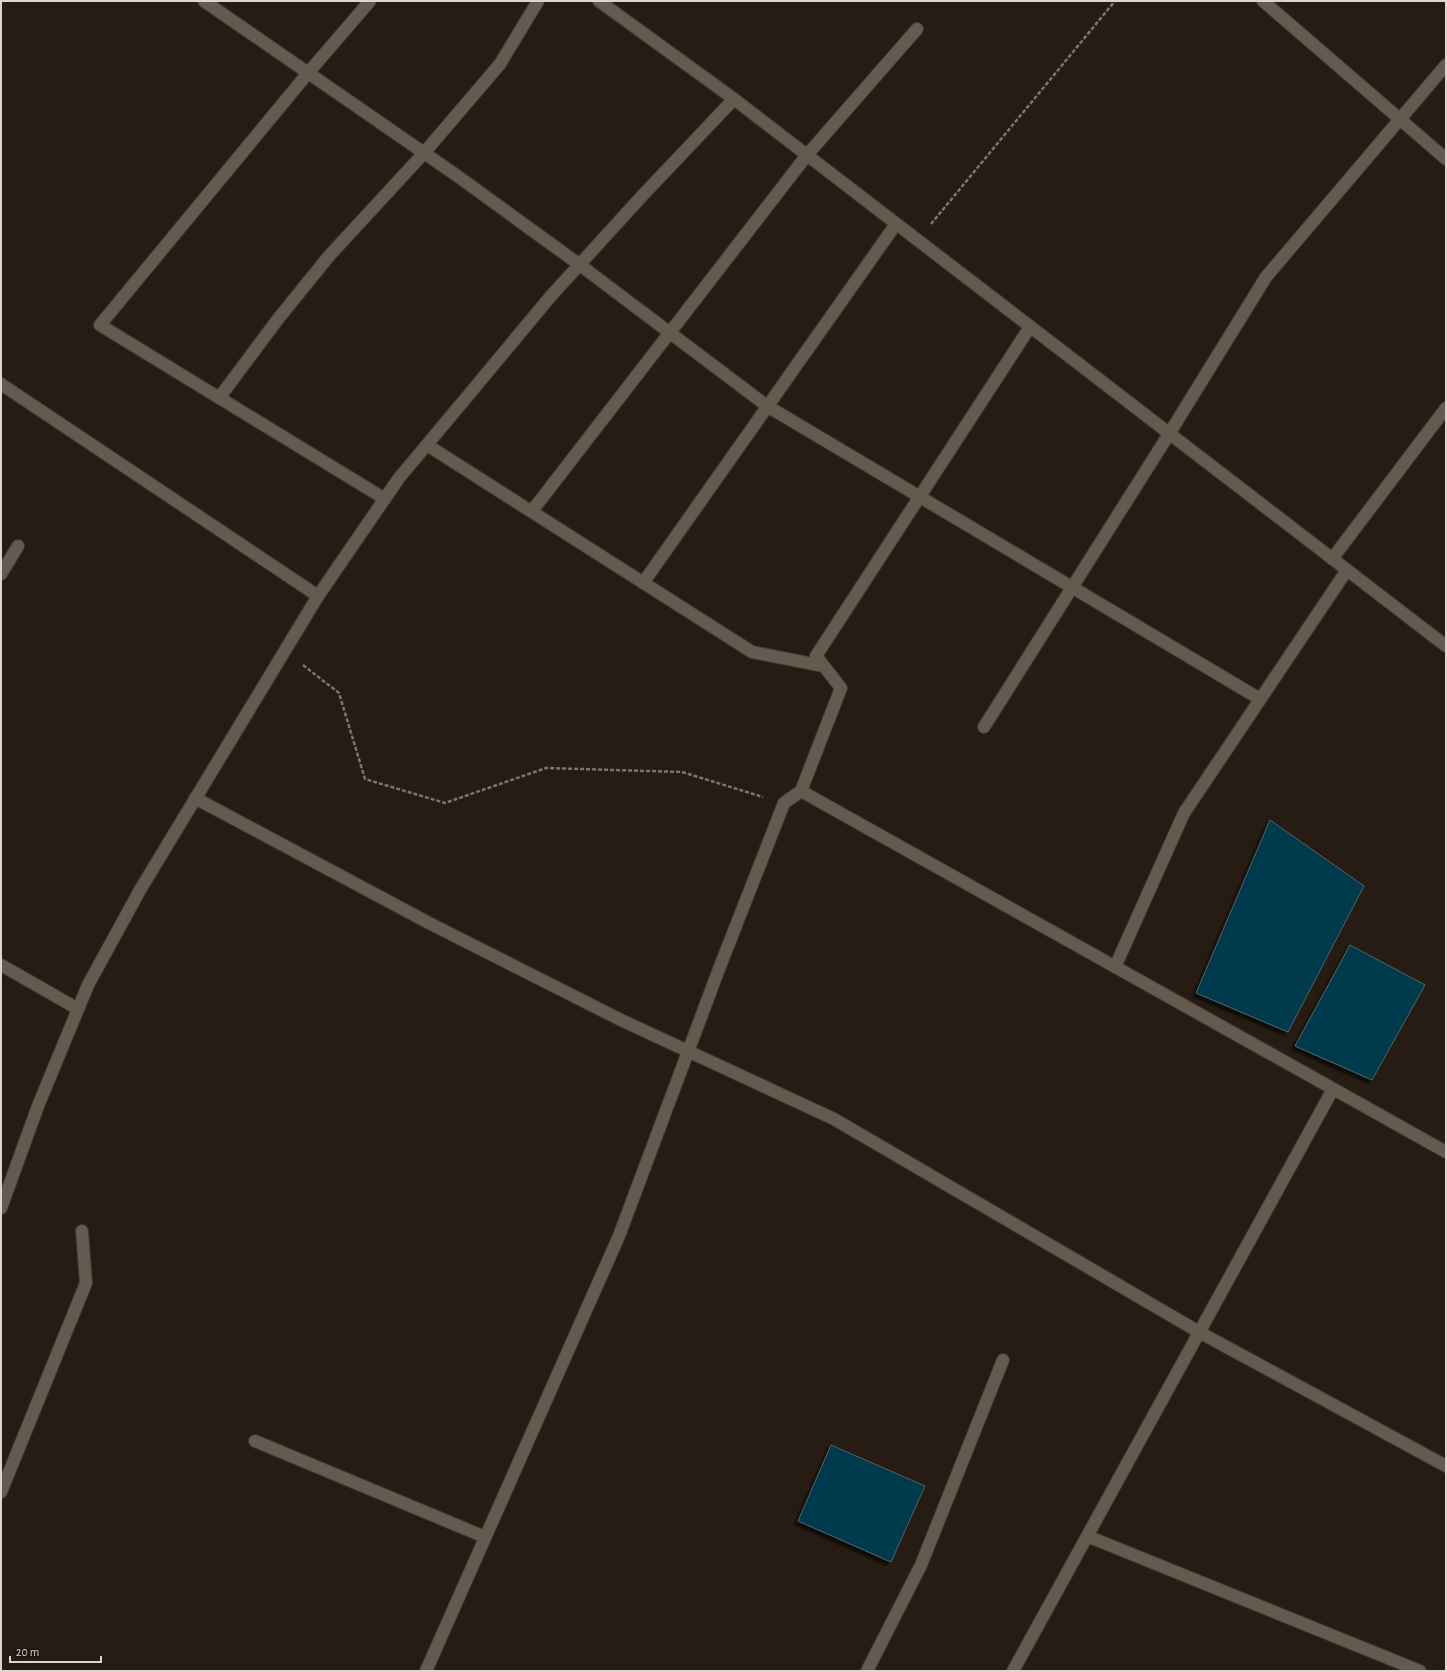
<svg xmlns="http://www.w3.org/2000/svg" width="1447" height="1672" viewBox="0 0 1447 1672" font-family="'Alegreya Sans',sans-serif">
<defs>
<filter id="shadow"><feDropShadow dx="-3.5" dy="3.5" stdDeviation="1" flood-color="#0009"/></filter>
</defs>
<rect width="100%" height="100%" fill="#261c13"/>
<path fill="#023a4d" stroke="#526269" filter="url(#shadow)" d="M1270 820 1364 886 1288 1032 1196 993Z
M1350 945 1425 985 1372 1080 1295 1046Z
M831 1445 925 1486 891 1562 798 1521Z"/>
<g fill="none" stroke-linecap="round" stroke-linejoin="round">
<g stroke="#403833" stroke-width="14">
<path id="street" d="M204 1 456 175 580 265 767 406 1260 699
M370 1 308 73 100 325 385 499
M599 1 734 99 1446 646
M1263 1 1446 159
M1 384 318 596
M219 398 278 319 329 256 424 153 500 64 538 1
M427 445 752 652 823 666
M532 511 807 155 917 29
M1332 559 1446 408
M1 574 18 546
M643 583 896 224
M984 727 1169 434 1266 277 1446 65
M801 791 1446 1152
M195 798 429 923 621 1020 834 1119 1199 1332 1446 1466
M1 965 78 1009
M1115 967 1184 813 1347 570
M1 1208 38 1106 88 985 140 890 318 596 399 478 466 398 550 297 642 196 734 99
M255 1441 485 1537
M1 1492 86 1283 82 1231
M1087 1536 1420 1671
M426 1671 619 1236 719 969 784 803 801 791 841 688 816 656 1030 327
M867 1671 921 1565 1003 1360
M1013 1671 1333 1089"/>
</g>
<path stroke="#7d746d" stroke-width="2.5" stroke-dasharray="4 2" stroke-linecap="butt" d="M931 224 1115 1
M303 665 339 693 365 779 445 803 546 768 682 772 763 797"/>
<use href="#street" stroke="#655a4f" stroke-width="12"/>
</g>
<rect width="1447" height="1672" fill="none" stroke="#ddd6d0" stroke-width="4"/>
<path d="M10 1656v6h91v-6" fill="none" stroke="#ddd6d0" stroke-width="2"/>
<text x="16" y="1656" font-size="12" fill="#ddd6d0" stroke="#1c130a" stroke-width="3" paint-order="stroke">20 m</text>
</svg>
